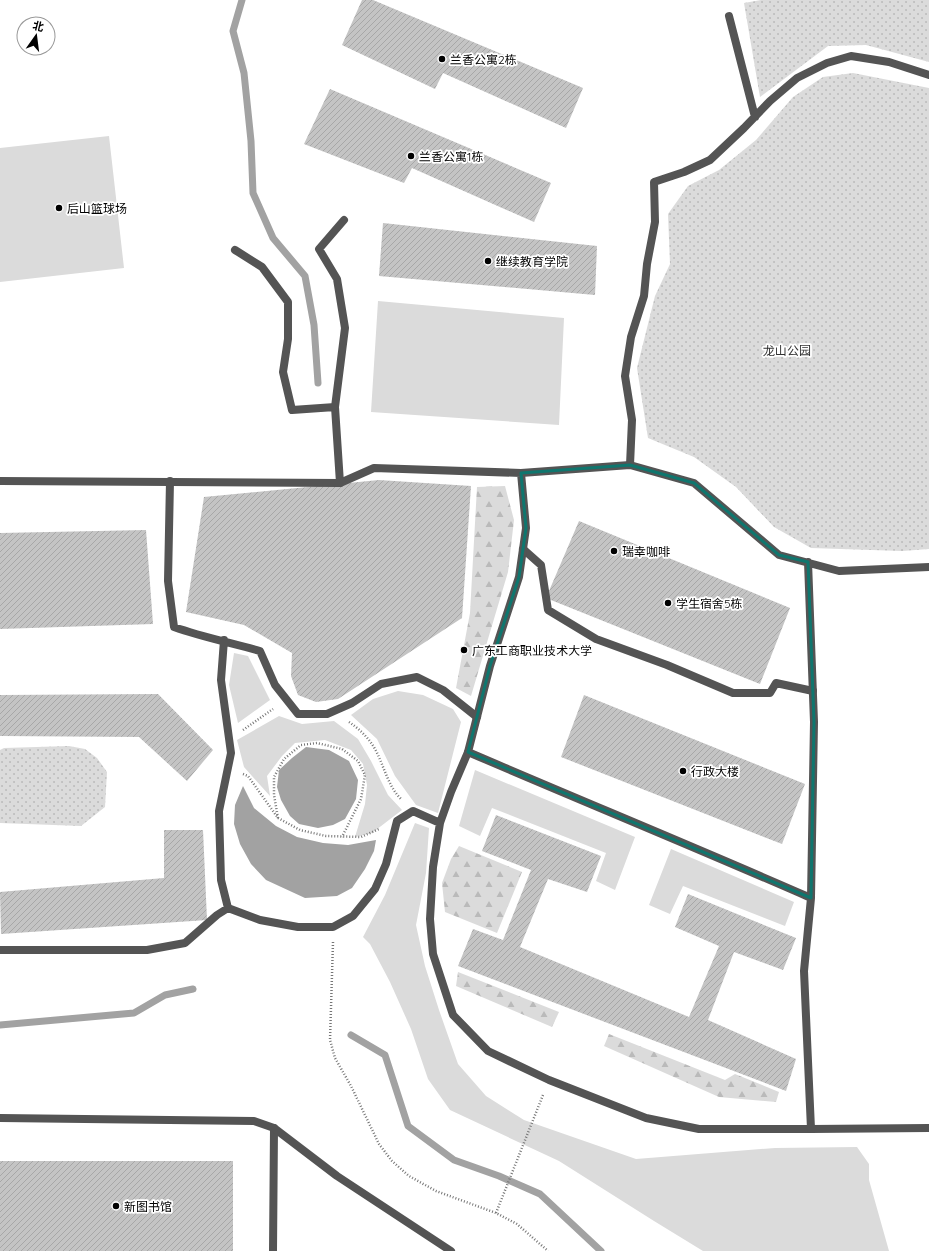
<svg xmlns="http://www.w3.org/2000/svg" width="929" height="1251" viewBox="0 0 929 1251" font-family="Quicksand,'Noto Sans SC',sans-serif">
<defs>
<pattern id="forest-firs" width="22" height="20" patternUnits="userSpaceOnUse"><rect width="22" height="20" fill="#dbdbdb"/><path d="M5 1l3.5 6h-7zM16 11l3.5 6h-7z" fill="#bababa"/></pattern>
<pattern id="park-dots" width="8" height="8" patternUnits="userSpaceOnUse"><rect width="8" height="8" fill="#dbdbdb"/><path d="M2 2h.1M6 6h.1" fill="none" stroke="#bababa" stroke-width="1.8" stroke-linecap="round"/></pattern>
<pattern id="building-hatch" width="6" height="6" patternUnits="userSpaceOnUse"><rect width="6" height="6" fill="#c4c4c4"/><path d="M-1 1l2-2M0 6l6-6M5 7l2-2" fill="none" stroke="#a7a7a7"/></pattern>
</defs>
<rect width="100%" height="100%" fill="#fff"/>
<path fill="#dbdbdb" d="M109 136 124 268 0 282V148Z
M378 301 564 318 559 425 371 412Z
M234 653 248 656 270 700 238 723 229 685Z
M398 691 423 695 453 709 461 722 438 813 416 805 395 776 377 739 351 715 373 699Z
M279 716 302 724 334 721 358 739 371 761 388 795 402 810 372 833 355 837 365 804 367 785 363 764 351 750 325 740 295 743 282 756 267 776 270 796 244 767 237 740Z
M475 770 635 837 615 890 596 881 606 853 492 808 480 836 459 826Z
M415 823 429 828 426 873 416 925 425 966 439 1010 458 1064 486 1096 524 1120 636 1159 775 1148 857 1147 869 1164V1180L889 1251H703L654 1221 559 1161 450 1110 428 1079 411 1029 390 982 370 944 363 937 385 895Z
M671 849 794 902 785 926 683 886 670 914 649 905Z"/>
<path fill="url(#forest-firs)" d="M505 486 514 520 508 572 471 696 456 688 470 613 477 487Z
M459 846 522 872 497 933 445 912 442 883 451 859Z
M458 972 559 1012 552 1027 456 986Z
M609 1034 725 1080 735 1074 779 1092 776 1102 719 1097 604 1046Z"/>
<path fill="url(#park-dots)" d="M761 0H929V62L866 45 828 46 760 97 744 3Z
M853 73 929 88V549L902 551 811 548 774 527 736 487 694 457 648 438 637 368 655 296 670 264 668 214 688 186 719 170 756 140 793 97 823 77Z
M69 746 85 749 97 758 107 772 105 807 81 826 0 823V750L4 748Z"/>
<path fill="#a2a2a2" d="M306 747 329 750 349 761 358 780 356 799 345 819 333 825 318 828 299 824 290 816 281 800 277 787 279 770 292 758Z
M243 786 254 808 276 826 297 837 323 843 348 845 376 840 374 851 365 869 352 888 337 896 305 898 266 880 251 864 240 844 234 824 235 805Z"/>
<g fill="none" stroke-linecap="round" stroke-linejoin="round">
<path stroke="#a2a2a2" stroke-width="7" d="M242 0 233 31 244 73 251 141 253 193 273 238 305 276 314 325 318 383
M0 1025 134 1013 165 995 193 989
M351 1035 385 1055 408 1126 454 1160 499 1176 540 1194 601 1251"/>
</g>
<path fill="url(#building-hatch)" d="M362 0H373L583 88 566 128 443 73 435 89 342 45Z
M330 89 551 183 534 222 412 168 404 183 304 144Z
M383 223 597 246 595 295 379 276Z
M379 480 471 486 462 618 338 699 316 702 298 695 291 676 292 653 244 625 186 612 204 497Z
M579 521 790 608 760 684 546 598Z
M146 530 153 624 0 629V533Z
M158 694 213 750 187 781 139 737 0 736V695Z
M584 695 805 784 782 844 561 757Z
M496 815 601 856 587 892 548 879 520 947 689 1017 719 946 675 927 688 894 796 938 783 970 734 952 708 1020 796 1059 786 1091 458 966 473 929 503 940 531 870 482 851Z
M164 830H203L207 920 1 934 0 892 164 878Z
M0 1161H233V1251H0Z"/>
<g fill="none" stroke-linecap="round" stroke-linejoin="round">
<path stroke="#767676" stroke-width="2.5" stroke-dasharray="1 2" stroke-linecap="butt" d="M349 722C361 730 372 741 378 755 385 770 389 787 401 799
M243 730 273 709
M243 774 248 776 278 818 300 830 326 836 361 837 379 829
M278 818 274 795V777L284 759 301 745 317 743 342 749 358 761 365 775 361 799 342 837
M333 942 330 1040 335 1058 351 1086 379 1144 392 1161 409 1176 436 1191 496 1213 517 1224 548 1251
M496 1213 543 1095"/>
<path stroke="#545454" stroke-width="8" d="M729 16 755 117
M235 250 262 267 288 302V339L283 372 292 410 335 407
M630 465 632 420 625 376 631 337 644 296 647 264 655 222 654 182 684 172 710 160 744 128 770 101 797 78 827 63 851 56 889 62 929 75
M170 481 168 581 174 627C202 637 232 643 260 651L275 685 298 714H327L352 703 381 684 417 677 443 690 477 717
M340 483 335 407 345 328 337 279 319 249 344 220
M523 549 541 565 548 610 596 639 667 665 733 693H770L776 683 813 691
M224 640 221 680 231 753 219 811 221 880 228 908 260 920 298 927H333L353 916 375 889 386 864 397 821 413 811 440 823
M468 752 451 792 440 823 433 867 430 919 433 954 453 1015 488 1051 549 1080 646 1118 699 1129H811
M0 950H147L185 943 217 915 228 908
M273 1251 274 1128"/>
<path stroke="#545454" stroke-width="8" d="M521 473 526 528 519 577 490 666 468 752C582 801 697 848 811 898L804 971 811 1129 929 1128
M0 481 340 483 374 468 521 473 630 465 694 483 779 555 839 571 929 567
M808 562 814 722 811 898
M0 1118 254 1121 274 1128 337 1176 451 1251"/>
</g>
<path fill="none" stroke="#0f766e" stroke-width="3" stroke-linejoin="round" d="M630 465 694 483 779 555 808 562 814 722 811 898 468 752 490 666 519 577 526 528 521 473Z"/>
<g fill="#000" stroke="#fff" stroke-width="1.5">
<circle cx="442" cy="59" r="4"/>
<circle cx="411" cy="156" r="4"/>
<circle cx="59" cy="208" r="4"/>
<circle cx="488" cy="261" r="4"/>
<circle cx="614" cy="551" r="4"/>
<circle cx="668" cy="603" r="4"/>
<circle cx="464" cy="650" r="4"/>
<circle cx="683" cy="771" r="4"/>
<circle cx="116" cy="1206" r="4"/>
</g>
<g text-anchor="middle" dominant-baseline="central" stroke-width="3.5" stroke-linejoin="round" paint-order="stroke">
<g font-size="12" fill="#000" stroke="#fff" text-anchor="start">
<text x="450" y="59">兰香公寓2栋</text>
<text x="419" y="156">兰香公寓1栋</text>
<text x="67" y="208">后山篮球场</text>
<text x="496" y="261">继续教育学院</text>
<text x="622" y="551">瑞幸咖啡</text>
<text x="676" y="603">学生宿舍5栋</text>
<text x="472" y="650">广东工商职业技术大学</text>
<text x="691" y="771">行政大楼</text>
<text x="124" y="1206">新图书馆</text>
</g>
<g font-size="12" fill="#323232" stroke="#fff">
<text x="787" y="350">龙山公园</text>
</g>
</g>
<g transform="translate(36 36) rotate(14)"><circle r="19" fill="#ffffff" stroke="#999999"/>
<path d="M0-3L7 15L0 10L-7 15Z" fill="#000000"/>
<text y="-6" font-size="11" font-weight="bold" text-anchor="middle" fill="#000000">北</text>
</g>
</svg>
